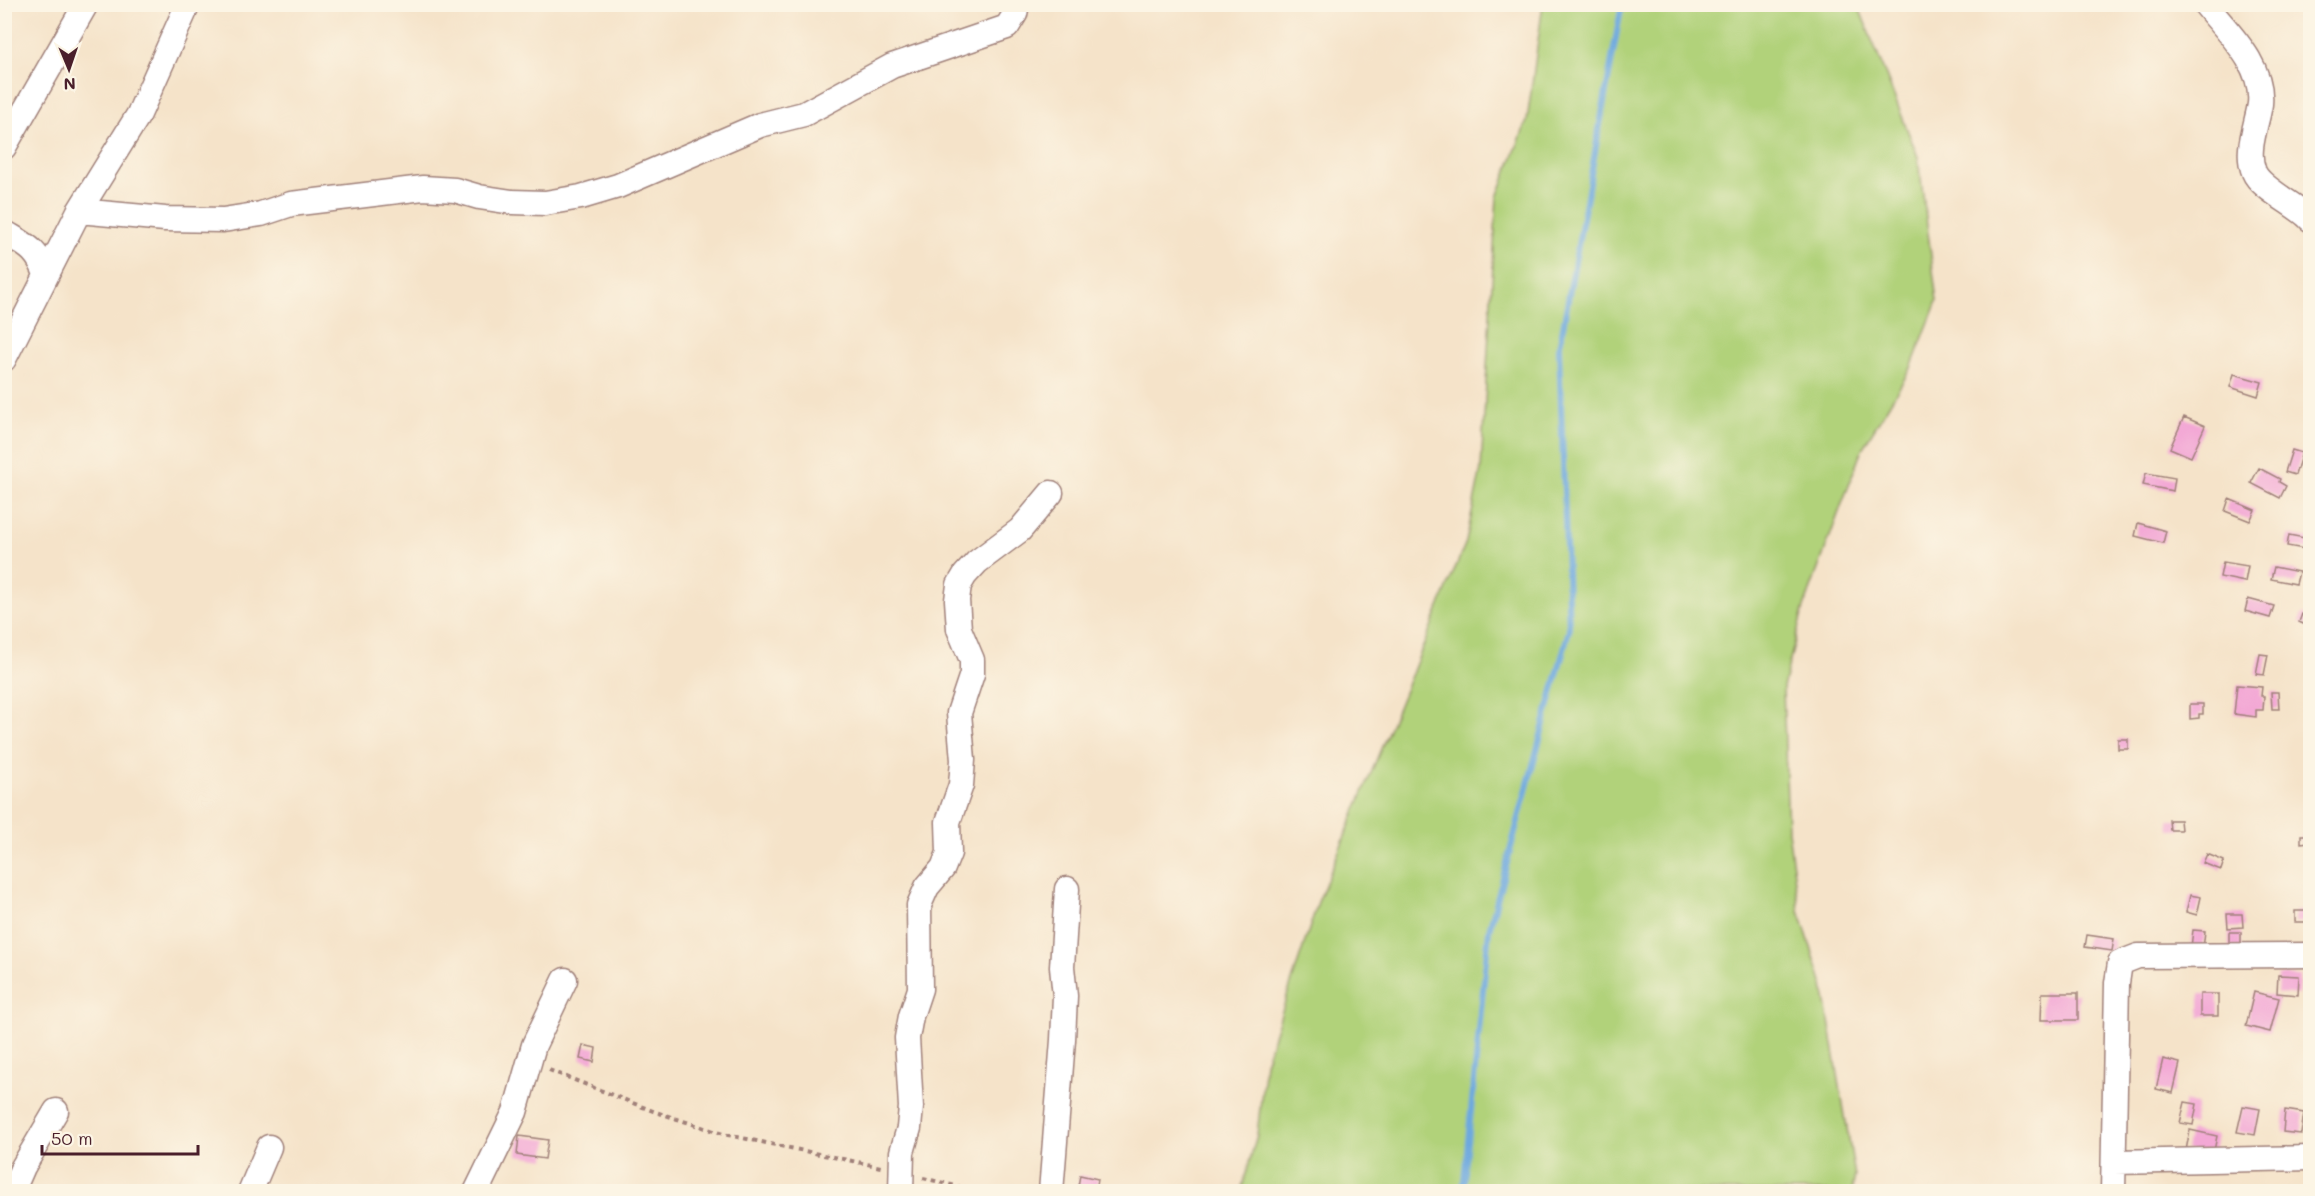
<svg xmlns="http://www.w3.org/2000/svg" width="2315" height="1196" viewBox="0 0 2315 1196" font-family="Mali,sans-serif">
<rect width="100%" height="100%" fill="#fcf5e5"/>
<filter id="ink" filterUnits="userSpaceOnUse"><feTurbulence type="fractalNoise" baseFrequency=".0167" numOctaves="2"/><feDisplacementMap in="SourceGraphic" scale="12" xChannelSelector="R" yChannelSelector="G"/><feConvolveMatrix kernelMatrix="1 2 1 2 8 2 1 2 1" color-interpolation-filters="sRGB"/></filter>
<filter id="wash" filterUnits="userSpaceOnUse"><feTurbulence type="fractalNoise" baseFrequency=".008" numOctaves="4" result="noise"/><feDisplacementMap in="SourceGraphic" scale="24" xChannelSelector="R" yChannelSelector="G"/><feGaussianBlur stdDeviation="1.35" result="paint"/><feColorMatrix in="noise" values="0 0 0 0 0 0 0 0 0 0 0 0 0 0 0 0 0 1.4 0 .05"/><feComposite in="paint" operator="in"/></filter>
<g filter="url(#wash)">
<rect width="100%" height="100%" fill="#f5e3c9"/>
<path fill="#b1d27a" stroke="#7e7852" stroke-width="1.5" d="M1543 4 1858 5 1918 157 1937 301 1911 368 1862 449 1803 610 1783 687 1788 831 1799 910 1823 985 1855 1176 1852 1191H1241L1257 1135 1265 1063 1318 902 1466 542 1481 469 1497 197 1527 121Z"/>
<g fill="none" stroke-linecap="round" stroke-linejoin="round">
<path stroke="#6da9de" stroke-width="6" d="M1459 1192 1464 1181 1489 930 1569 630 1559 349 1622 4"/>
</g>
<g id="blocks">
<path fill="#f3a8d5" d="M2234 374 2262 382 2258 396 2230 387Z
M2184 417 2205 426 2191 457 2170 448Z
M2292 450 2302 453 2295 475 2285 472Z
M2259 468 2280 479 2279 482 2286 486 2280 498 2251 483Z
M2146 473 2175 478 2173 491 2143 485Z
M2229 499 2255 510 2250 521 2225 511Z
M2138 523 2166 531 2163 543 2135 536Z
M2289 535 2310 539V550L2287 546Z
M2223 562 2248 566 2245 582 2220 577Z
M2274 567 2299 572 2296 584 2271 579Z
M2248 599 2274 606 2270 618 2245 611Z
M2302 614 2310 617V627L2299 622Z
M2260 654 2268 655 2264 675 2256 674Z
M2237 685 2262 687 2261 696H2264L2263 710H2256V717L2234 714Z
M2271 692H2278L2279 709H2272Z
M2190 704H2203V714H2199V718L2190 719Z
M2118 739H2128V749H2118Z
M2169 820H2180L2181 830H2170Z
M2301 835H2308L2309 842 2301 843Z
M2207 854 2224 861 2221 870 2203 863Z
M2190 895 2201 897 2197 915 2186 912Z
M2295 911H2308V922H2295Z
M2227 914H2242L2243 927 2228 928Z
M2193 930 2205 931 2203 949 2191 947Z
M2229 932H2241V948L2229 947Z
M2087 935 2114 939 2112 951 2085 947Z
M2278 975 2299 976 2298 995 2277 993Z
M2254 992 2279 998 2270 1032 2246 1026Z
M2042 993H2078V1020H2041Z
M2200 994H2218V1016H2200Z
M583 1045 596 1048 594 1062 580 1059Z
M2163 1059 2180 1063 2173 1093 2156 1089Z
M2185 1102 2197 1104 2193 1125 2180 1123Z
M2243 1106 2260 1109 2255 1135 2237 1132Z
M2285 1110 2304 1113 2301 1134 2283 1132Z
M2190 1130 2217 1136 2213 1156 2186 1150Z
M519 1136 548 1140 545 1159 517 1155Z
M1080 1175 1098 1179 1096 1192H1077Z"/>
</g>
</g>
<g filter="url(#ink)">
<use href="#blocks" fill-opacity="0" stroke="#a0817a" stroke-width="1.5"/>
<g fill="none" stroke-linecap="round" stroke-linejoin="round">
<g stroke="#a0817a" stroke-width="27">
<path id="minor" d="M2205 4C2227 32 2264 64 2260 104 2257 125 2245 151 2254 172 2260 188 2298 206 2310 219
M4 147 86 4
M79 211 165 219 223 220 261 214 291 204 423 188 455 190 479 197 512 202 545 203 581 197 618 186 760 125 804 114 892 66 1007 27 1015 14 1017 4
M4 232C27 246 36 248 46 274
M4 359 79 211 139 114 188 4
M2114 1162 2310 1158
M12 1192 23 1167 56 1111
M250 1192 269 1147
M476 1192 515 1112 534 1045 565 980
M901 1192 902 1152 909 1128 911 1107 907 1038 911 1016 920 989 919 905 927 887 943 868 949 853 948 822 961 785 963 760 959 713 972 674V660L959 629 957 600 959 585 965 575 977 562 1020 530 1051 493
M1051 1192 1063 1040 1065 996 1062 967 1067 889
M2113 1192 2117 983 2120 963 2138 956 2310 955"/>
</g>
<path stroke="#a0817a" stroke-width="4" stroke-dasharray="4.5 4.5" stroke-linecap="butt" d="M549 1070 653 1111 723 1134 881 1167
M923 1178 981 1192"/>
<use href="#minor" stroke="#fff" stroke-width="24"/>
</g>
</g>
<rect width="2315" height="1196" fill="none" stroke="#fcf5e5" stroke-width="24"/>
<g transform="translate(69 69) rotate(178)" stroke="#fcf5e5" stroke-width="4.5" paint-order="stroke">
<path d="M0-4.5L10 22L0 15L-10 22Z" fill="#4a1f2b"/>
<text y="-9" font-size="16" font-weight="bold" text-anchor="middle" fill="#4a1f2b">N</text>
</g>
<path d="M42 1145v9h156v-9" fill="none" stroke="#4a1f2b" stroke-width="3"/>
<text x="51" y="1145" font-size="18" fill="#4a1f2b" stroke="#fcf5e5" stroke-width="4.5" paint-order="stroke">50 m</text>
</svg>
